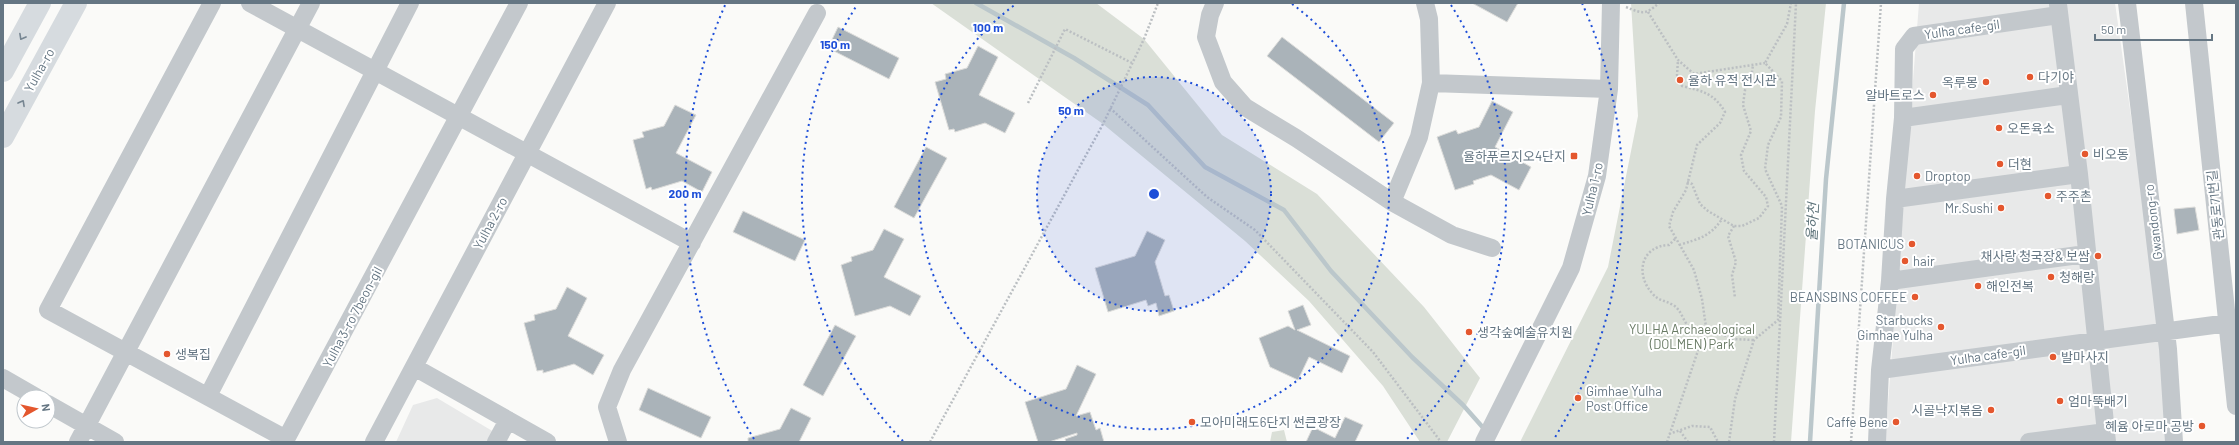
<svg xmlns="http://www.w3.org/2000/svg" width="2239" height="445" viewBox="0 0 2239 445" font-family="Barlow,'Noto Sans KR',sans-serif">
<rect width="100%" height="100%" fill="#fafaf8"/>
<path fill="#e8e9e9" d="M1919 3H2115L2177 442H1885Z
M437 398 511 442H396L413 405Z"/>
<path fill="#dadfd7" d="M931 3H1096L1144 39 1222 135 1317 194 1424 307 1480 378 1447 442H1420L1383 386 1309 301 1245 241 1103 124Z
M1631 3H1826L1815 111 1791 442H1520L1608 267 1638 116Z
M1284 430 1287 442H1270L1272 432Z"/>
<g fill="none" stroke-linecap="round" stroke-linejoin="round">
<path stroke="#bbc7cb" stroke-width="4.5" d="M976 3 1074 58 1148 105 1205 167 1284 210 1331 271 1412 357 1463 405 1486 431
M1810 442 1826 179 1844 3"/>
</g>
<path fill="#aab3b9" stroke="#dcdcda" d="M1472 3H1518L1507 22Z
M838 27 899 58 889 79 828 48Z
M1282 37 1394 123 1379 142 1267 56Z
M978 46 998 57 979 95 1015 113 1005 133 985 123 955 132 954 129 949 130 935 82 946 79 945 74 967 68Z
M1492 101 1513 112 1495 147 1531 167 1519 190 1491 175 1473 181 1474 184 1455 190 1437 137 1456 130 1458 134 1479 127Z
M675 105 696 115 676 153 712 172 702 192 682 181 652 190 651 187 646 189 633 140 644 137 642 132 664 126Z
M926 147 947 158 914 218 894 207Z
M2195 207 2199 230 2177 234 2174 209Z
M743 211 805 240 795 261 733 232Z
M884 229 904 239 884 277 921 296 910 316 890 306 855 316 841 265 852 261 851 257 873 250Z
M1147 231 1165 240 1155 262 1165 296 1169 295 1174 311 1159 316 1156 303 1148 306 1146 300 1108 312 1095 268 1135 256Z
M567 287 587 298 568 336 604 355 593 375 574 364 543 373V370L537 371 524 323 535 320 534 315 556 309Z
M1303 305 1311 325 1297 330 1350 356 1342 373 1309 357 1298 380 1270 367 1259 338 1288 326 1295 330 1288 311Z
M835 325 856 336 823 396 803 385Z
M1077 365 1096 374 1076 416 1090 412 1096 430 1100 428 1104 442H1066L1065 439 1077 435V433L1049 442H1038L1025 402 1066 389Z
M648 388 711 417 701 438 639 410Z
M791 408 811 418 799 442H748V438L780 429Z
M1345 417 1363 425 1355 442H1306L1313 427 1335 438Z"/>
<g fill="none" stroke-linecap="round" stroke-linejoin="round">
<path stroke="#bbbfc2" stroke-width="2.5" stroke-dasharray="2 2" stroke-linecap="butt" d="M1626 7C1643 14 1645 15 1659 3
M1648 12 1678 60 1694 74 1765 63
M1028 103 1065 29 1132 63
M1110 108 1207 197 1255 230 1373 352 1441 442
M1687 182 1692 184 1700 204 1708 211 1734 226H1742L1759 218 1768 206 1766 197 1744 171 1741 155 1751 131 1743 105 1745 90 1752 72 1753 65
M1734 226 1728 236 1736 262 1732 275 1735 298
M1675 239 1669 245C1641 246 1635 274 1652 293 1658 301 1665 300 1673 305 1681 309 1683 321 1689 327 1693 330 1700 331 1704 333
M1679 245C1698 239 1710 237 1722 219
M1706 327 1733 339 1754 340
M1680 431 1688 442
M1669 434 1692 426 1710 427 1718 442
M1525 441V442
M930 442 1103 124 1144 39 1158 3
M1667 442 1706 327 1702 299 1694 270 1669 226 1673 212 1686 190 1697 145 1720 123 1725 112C1714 93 1702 91 1682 86L1677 75 1678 60
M1729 442 1735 399 1754 340 1778 320 1782 206 1765 169 1768 145 1781 117 1782 81 1765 63 1787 24 1791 3
M1774 442 1796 3
M1851 442 1881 3"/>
<path stroke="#c3c8cc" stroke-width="18" d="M212 3 48 310 286 439 519 3
M250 3 692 243
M1215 3 1210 15 1206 37 1223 82 1245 107 1296 138 1392 202 1452 235 1492 248
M1425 3 1429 19 1431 83
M2127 3 2168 349 2174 442
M2194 3 2236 406
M2058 4 2079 174 2107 442
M1903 118 2068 95
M1895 199 2079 174
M1392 202 1419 137 1431 83 1609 89
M1890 281 2086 254
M414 367 547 442
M1880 370 2236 322
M3 378 36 397
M208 396 410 3
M48 404 115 442
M78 442 311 3
M374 442 607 3
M496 442 508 420
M618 442 607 407 622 370 817 13
M1484 442 1571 268 1597 176 1609 89 1611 3
M1877 442 1880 370 1890 281 1895 199 1903 118 1904 49 1914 36 2059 15
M2029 442 2106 432"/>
<path stroke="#d6dbdf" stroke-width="22" d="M3 71 40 3
M3 137 76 3"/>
</g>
<defs><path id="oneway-chevron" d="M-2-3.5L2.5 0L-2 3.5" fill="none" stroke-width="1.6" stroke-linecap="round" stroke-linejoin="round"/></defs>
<g stroke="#768591">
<use href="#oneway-chevron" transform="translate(22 37) rotate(119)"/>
<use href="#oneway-chevron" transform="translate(22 103) rotate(-61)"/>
</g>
<circle cx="1154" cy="194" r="117" fill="#1d4ed8" fill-opacity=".12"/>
<g fill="none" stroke="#1d4ed8" stroke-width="2" stroke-dasharray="2 4">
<circle cx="1154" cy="194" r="117"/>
<path d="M1292 4A235 235 0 1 1 1016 4"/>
<path d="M903 441A352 352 0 0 1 857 5M1451 5A352 352 0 0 1 1405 441"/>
<path d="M754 439A469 469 0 0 1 726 3M1582 3A469 469 0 0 1 1554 439"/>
</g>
<g fill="#e4572e" stroke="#fff" stroke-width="1.5">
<circle cx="2030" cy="77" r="4"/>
<circle cx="1680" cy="80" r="4"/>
<circle cx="1986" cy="82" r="4"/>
<circle cx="1933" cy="95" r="4"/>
<circle cx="1999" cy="128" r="4"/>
<circle cx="2085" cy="154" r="4"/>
<rect x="1570" y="152" width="8" height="8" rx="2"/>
<circle cx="2000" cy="164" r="4"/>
<circle cx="1917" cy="176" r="4"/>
<circle cx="2048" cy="196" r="4"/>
<circle cx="2001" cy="208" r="4"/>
<circle cx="1912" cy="244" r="4"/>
<circle cx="2098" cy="256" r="4"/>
<circle cx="1905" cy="261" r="4"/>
<circle cx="2051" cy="277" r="4"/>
<circle cx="1978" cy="286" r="4"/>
<circle cx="1915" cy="297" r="4"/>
<circle cx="1941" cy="327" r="4"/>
<circle cx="1469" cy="332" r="4"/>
<circle cx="167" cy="354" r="4"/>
<circle cx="2053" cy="357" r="4"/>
<circle cx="1578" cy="398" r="4"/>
<circle cx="2060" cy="401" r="4"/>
<circle cx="1991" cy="410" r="4"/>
<circle cx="1192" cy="422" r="4"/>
<circle cx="1896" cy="422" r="4"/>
<circle cx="2202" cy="426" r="4"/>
</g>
<g text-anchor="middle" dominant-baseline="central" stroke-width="4" stroke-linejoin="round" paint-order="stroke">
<g font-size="13" fill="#657683" stroke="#fff">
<text transform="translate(1962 29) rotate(-8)">Yulha cafe-gil</text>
<text transform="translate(39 70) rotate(-61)">Yulha-ro</text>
<text transform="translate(1592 189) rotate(-77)">Yulha 1-ro</text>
<text transform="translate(2215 205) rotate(-96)">관동로71번길</text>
<text transform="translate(2153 222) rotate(-97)">Gwandong-ro</text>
<text transform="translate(490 223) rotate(-62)">Yulha 2-ro</text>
<text transform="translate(352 317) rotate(-62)">Yulha 3-ro 7beon-gil</text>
<text transform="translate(1988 355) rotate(-8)">Yulha cafe-gil</text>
</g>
<g font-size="13" fill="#657683" stroke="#fff" text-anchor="start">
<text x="2038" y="77">다기야</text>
<text x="1688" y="80">율하 유적 전시관</text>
<text x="1978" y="82" text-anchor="end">옥루몽</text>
<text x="1925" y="95" text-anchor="end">알바트로스</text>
<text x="2007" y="128">오돈육소</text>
<text x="2093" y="154">비오동</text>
<text x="1566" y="156" text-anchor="end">율하푸르지오4단지</text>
<text x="2008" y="164">더현</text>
<text x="1925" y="176">Droptop</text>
<text x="2056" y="196">주주촌</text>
<text x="1993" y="208" text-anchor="end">Mr.Sushi</text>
<text x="1904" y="244" text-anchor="end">BOTANICUS</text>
<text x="2090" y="256" text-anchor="end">채사랑 청국장&amp; 보쌈</text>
<text x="1913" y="261">hair</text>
<text x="2059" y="277">청해랑</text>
<text x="1986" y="286">해인전복</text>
<text x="1907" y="297" text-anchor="end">BEANSBINS COFFEE</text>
<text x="1933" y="320" text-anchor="end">Starbucks<tspan x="1933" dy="15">Gimhae Yulha</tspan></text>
<text x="1477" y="332">생각숲예술유치원</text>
<text x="175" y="354">생복집</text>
<text x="2061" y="357">발마사지</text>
<text x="1586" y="391">Gimhae Yulha<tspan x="1586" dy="15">Post Office</tspan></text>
<text x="2068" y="401">엄마뚝배기</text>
<text x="1983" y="410" text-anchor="end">시골낙지볶음</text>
<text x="1200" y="422">모아미래도6단지 썬큰광장</text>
<text x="1888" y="422" text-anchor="end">Caffe Bene</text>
<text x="2194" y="426" text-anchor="end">혜윰 아로마 공방</text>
</g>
<g font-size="13" fill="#687a64" stroke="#fff">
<text x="1692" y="329">YULHA Archaeological<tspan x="1692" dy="15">(DOLMEN) Park</tspan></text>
</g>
<g font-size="14" font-style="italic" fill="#60757c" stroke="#fff">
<text transform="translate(1812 222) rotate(-87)">율하천</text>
</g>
</g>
<circle cx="1154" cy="194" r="6" fill="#1d4ed8" stroke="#fff" stroke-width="2"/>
<g font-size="12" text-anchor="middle" font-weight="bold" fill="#1d4ed8" stroke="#fff" stroke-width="4" stroke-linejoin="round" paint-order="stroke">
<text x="988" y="32">100 m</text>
<text x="835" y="49">150 m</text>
<text x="1071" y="115">50 m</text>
<text x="685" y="198">200 m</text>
</g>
<rect width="2239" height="445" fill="none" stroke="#657683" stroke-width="8"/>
<g transform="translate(36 409) rotate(82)"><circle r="19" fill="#ffffff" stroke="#c1c8cd"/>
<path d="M0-3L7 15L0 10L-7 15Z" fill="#e4572e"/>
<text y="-6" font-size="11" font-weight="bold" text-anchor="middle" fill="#657683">N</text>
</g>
<path d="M2095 34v6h117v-6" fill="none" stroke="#657683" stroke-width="2"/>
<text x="2101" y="34" font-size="12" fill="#657683" stroke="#ffffff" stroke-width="3" paint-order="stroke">50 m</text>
</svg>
